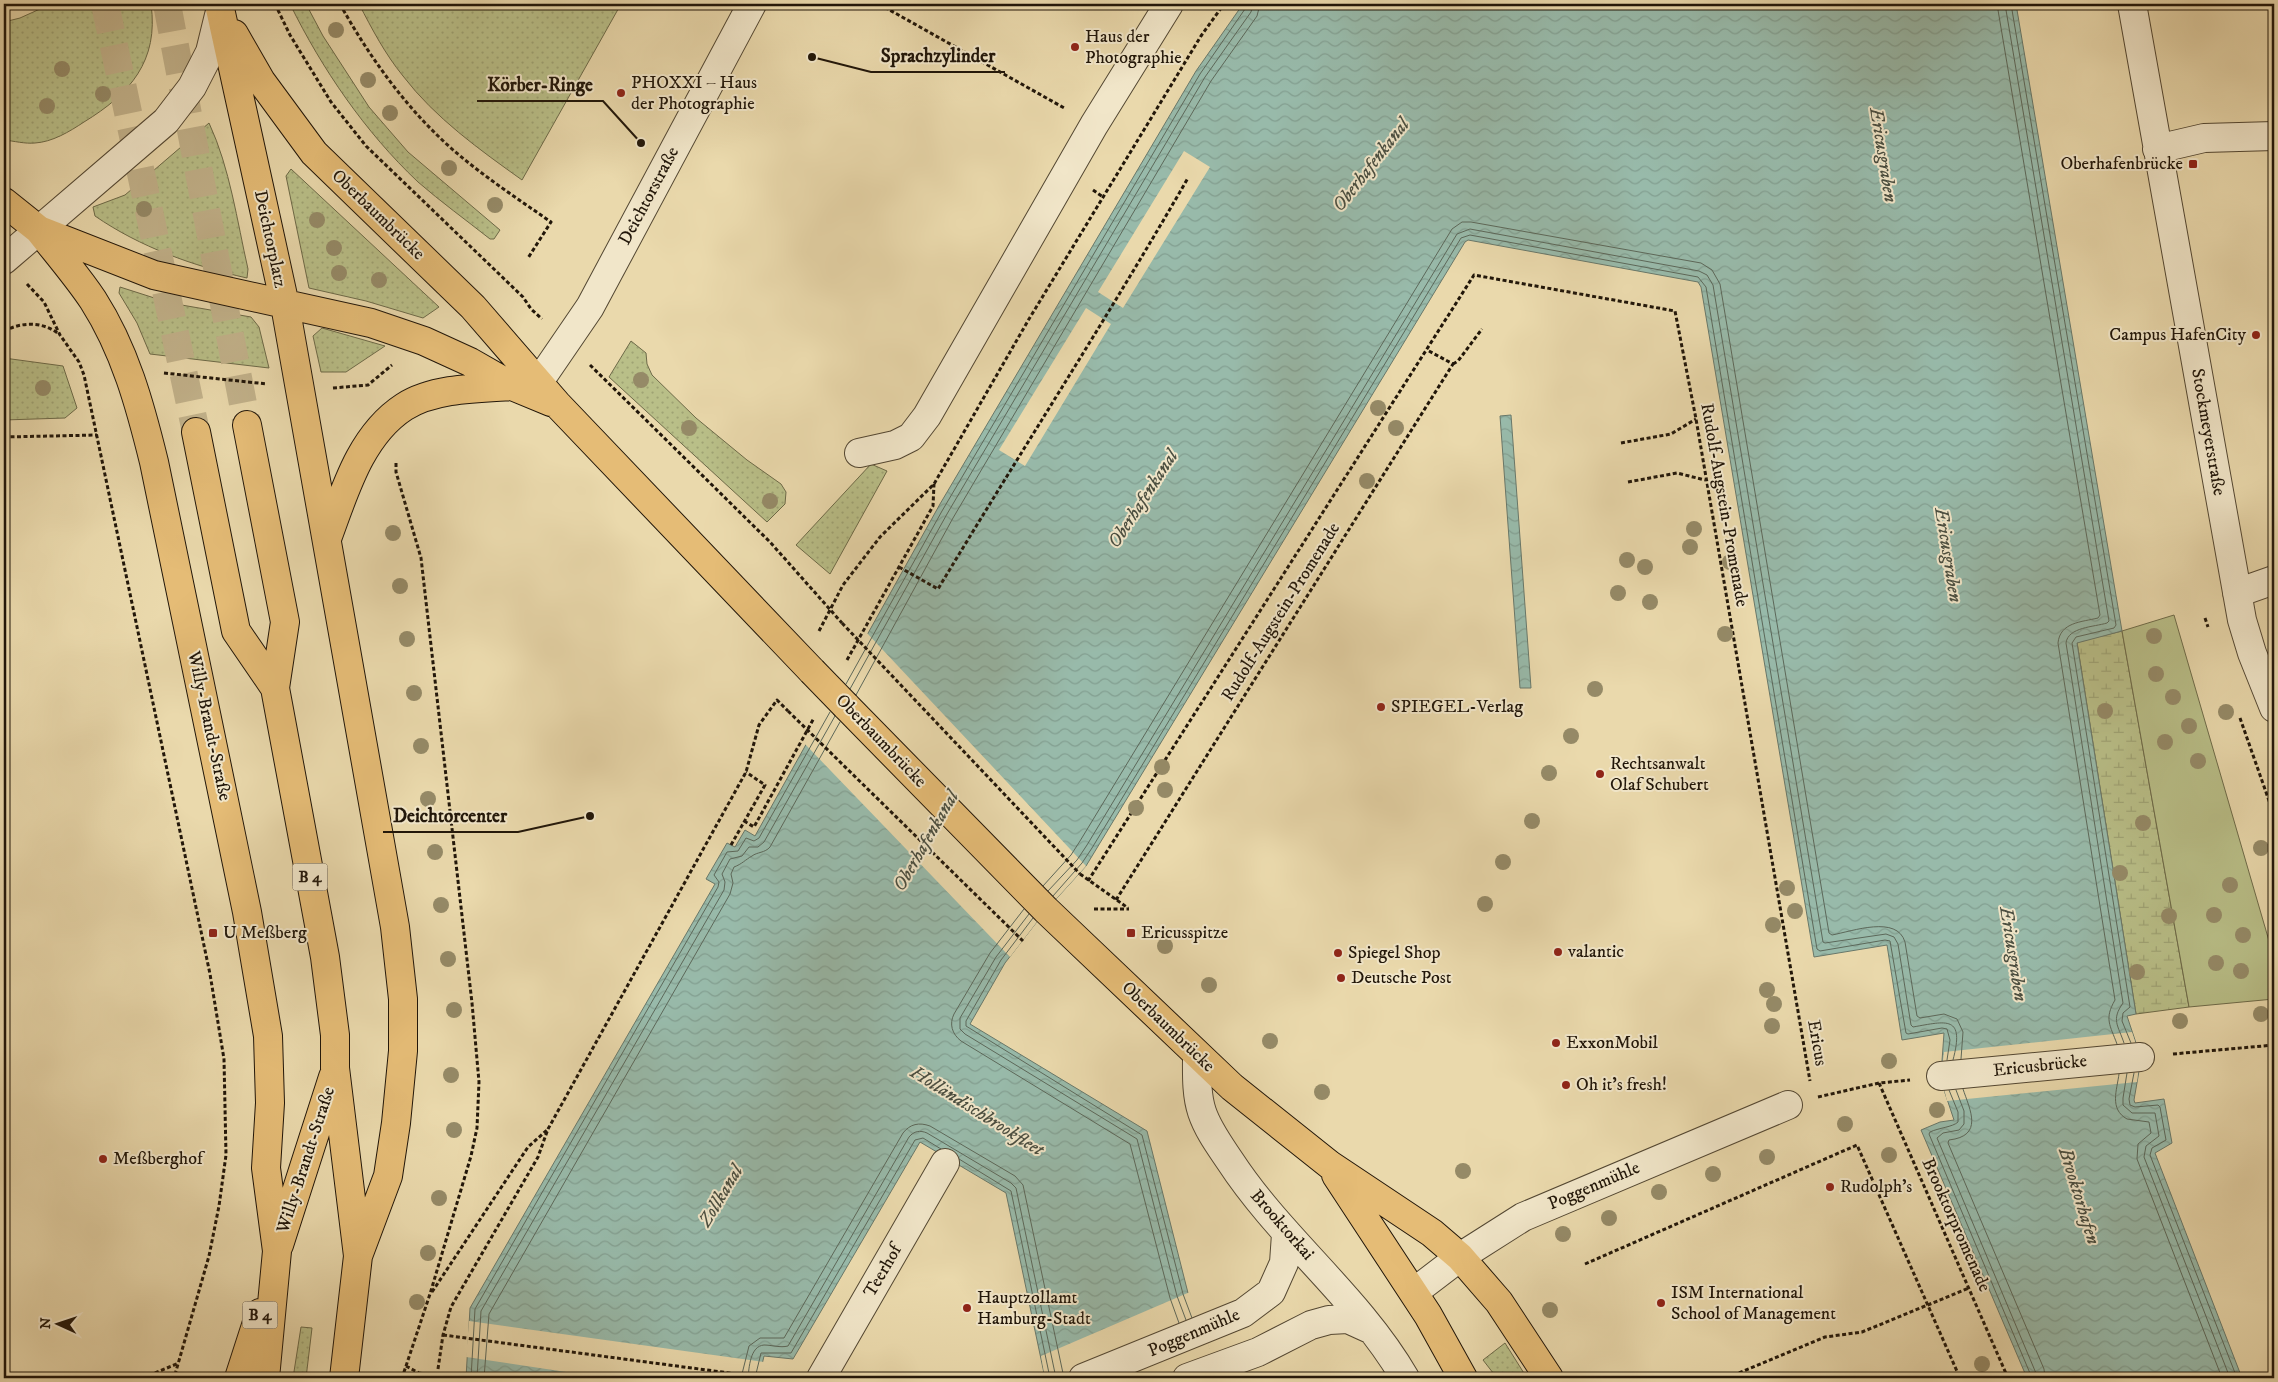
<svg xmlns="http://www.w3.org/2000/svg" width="2278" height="1382" viewBox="0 0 2278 1382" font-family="'IM FELL DW Pica',serif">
<defs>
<pattern id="grass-dots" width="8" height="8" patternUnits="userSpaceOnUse" patternTransform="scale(1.25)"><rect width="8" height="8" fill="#b9bf88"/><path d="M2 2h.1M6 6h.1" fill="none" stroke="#9fa374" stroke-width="1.8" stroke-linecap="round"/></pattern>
<pattern id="wetland-marsh" width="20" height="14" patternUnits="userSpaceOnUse" patternTransform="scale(1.25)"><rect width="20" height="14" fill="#b9bf88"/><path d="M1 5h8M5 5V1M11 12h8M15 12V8" fill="none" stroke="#9fa374"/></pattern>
<pattern id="water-waves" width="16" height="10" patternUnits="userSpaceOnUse" patternTransform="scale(1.25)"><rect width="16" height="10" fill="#98baaa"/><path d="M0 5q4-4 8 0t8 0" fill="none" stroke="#839f91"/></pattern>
</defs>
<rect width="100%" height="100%" fill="#ead9ac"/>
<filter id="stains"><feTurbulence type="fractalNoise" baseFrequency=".004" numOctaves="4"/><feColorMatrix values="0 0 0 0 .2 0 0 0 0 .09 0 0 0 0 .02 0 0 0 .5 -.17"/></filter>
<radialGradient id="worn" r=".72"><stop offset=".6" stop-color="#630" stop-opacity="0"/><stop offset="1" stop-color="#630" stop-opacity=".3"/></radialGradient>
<path fill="url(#grass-dots)" stroke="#6d6a48" d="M51 4H151C159 61 130 94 84 122 69 132 52 142 35 143 25 144 14 141 4 140V22L20 18Z
M290 4H306L323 36 369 107 408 152 500 230 494 239H490C466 220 441 202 418 182 365 132 322 69 290 4Z
M359 4H621L522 180C480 150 435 118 403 76 385 54 372 29 359 4Z
M209 123C230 168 237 221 248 269L247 278C193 266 140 247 95 216L93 207 125 195Z
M291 169 439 307 423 318 366 301 309 288 286 176Z
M120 287 170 303 251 317 259 327 269 368 150 354 137 323 119 293Z
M322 328 385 346 346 372H321L313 336Z
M631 341 646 353 647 364 652 375 696 418 747 460 781 484 786 492 785 504 767 522 609 377Z
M4 358 63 366 77 408 65 418 4 420Z
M871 464 887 471 830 574 796 545Z
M301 1327 312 1328 306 1378H293Z
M1505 1343 1527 1378H1497L1483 1360Z"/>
<path fill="url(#wetland-marsh)" stroke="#6d6a48" d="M2122 631 2189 1007 2136 1014 2077 642Z"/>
<path fill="#b9bf88" stroke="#6d6a48" d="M2174 615 2274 958V999L2189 1007 2122 631Z"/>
<path fill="url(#water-waves)" stroke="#68786a" d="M1243 4H2016L2122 631 2077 643 2136 1014 2127 1016 2136 1043 2139 1071 2134 1100 2135 1103 2164 1099 2172 1143 2155 1153 2242 1378H2027L1921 1130 1940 1122 1954 1120 1945 1093 1942 1061 1944 1033 1902 1040 1887 945 1814 957 1701 287 1698 282 1468 240 1465 242 1086 866 1046 910 1005 963 970 1024 1147 1131 1188 1293 1209 1349 1045 1378 1006 1193 920 1142 793 1359 764 1356 759 1378H466L470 1308 715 884 706 879 727 843 735 847 745 830 755 836 940 504 1196 71Z
M1511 415 1531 688H1520L1500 416Z"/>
<path fill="#ead9ac" d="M1184 151 1210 167 1123 308 1098 292Z
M1086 308 1111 324 1025 466 999 450Z
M866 632 1086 866 1046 910 1010 957 804 743Z
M2132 1032 2140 1057 2137 1082 1947 1101 1941 1076 1944 1052Z
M1190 1292 1220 1378H1045L1041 1356Z
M469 1321 764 1362V1358L793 1362 766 1359 762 1378H606L466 1357Z"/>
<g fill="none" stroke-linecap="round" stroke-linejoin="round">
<path stroke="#5c685a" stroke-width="1" d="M1997 4 2100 615 2098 618C2082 622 2060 622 2058 643L2115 1000C2104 1019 2110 1025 2117 1044
M2005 4 2109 621 2107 623C2094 627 2068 627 2066 643L2123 1003C2111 1020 2118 1025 2124 1043
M2011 4 2116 625 2114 628 2076 637 2072 643 2130 1007 2123 1013 2122 1021 2131 1043
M846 684 942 511 1200 74 1245 9 1246 4
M850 689 947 514 1205 77 1251 12 1253 4
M856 695 953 518 1211 81 1257 16 1260 4
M1043 886 1071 855 1080 841 1452 229 1462 222H1471L1701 263 1712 270 1720 284 1829 933 1832 935C1853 931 1897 915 1905 942L1917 1016 1920 1018 1944 1014 1957 1019 1963 1032 1961 1059
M1048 891 1077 860 1087 845 1457 234 1470 229 1699 271 1707 275 1713 285 1823 942 1825 943 1886 934 1894 937 1898 944 1911 1025 1913 1027C1947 1021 1965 1015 1953 1060
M1053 896 1082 863 1092 848 1461 238 1470 235 1698 277 1706 287 1817 949 1820 951 1885 940 1890 941 1906 1033 1908 1034 1942 1028 1947 1029 1950 1040 1947 1060
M1024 909 990 953 954 1014C949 1024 952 1034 961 1041L1130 1144 1170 1298 1179 1323
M1029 914 996 957 960 1018V1029L965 1034 1137 1139 1177 1296 1186 1320
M1033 918 1001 960 966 1021V1026L1142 1135 1183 1294 1192 1318
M2127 1073 2123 1098V1105L2132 1113H2155L2159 1136 2146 1146 2144 1157 2230 1378
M2134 1073 2129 1099 2130 1105 2135 1107 2158 1105 2160 1107 2166 1140 2152 1148 2150 1155 2237 1378
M2119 1074C2117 1090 2109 1109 2127 1119L2149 1122 2151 1133 2138 1144 2137 1159 2222 1378
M1963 1089C1970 1110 1984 1136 1949 1140L1948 1143 2044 1369 2045 1378
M1949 1090 1958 1112V1122C1953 1127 1938 1128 1930 1132L1929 1134 2032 1378
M1956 1090 1964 1111V1124L1959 1130 1943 1133 1937 1138 2038 1378
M959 1159 1011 1191 1050 1378
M471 1378 475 1309 718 887 719 882 714 875 727 852 738 851 746 838 754 841 759 838 830 712
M477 1378 481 1311 724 890 725 882 722 874 730 859 742 856 749 847H758L764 842 835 716
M484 1378 489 1314 730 894 733 883 731 874 734 867C742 864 745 860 752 856 757 852 765 853 770 847L840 722
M741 1378 749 1346 760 1338H784L903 1133C910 1124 919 1122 930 1126L1015 1176 1023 1185 1064 1378
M748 1378C749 1368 750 1346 764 1345 772 1345 780 1348 788 1346L909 1137C914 1131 920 1130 927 1133L1011 1183 1016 1188 1056 1378
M755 1378 761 1353H791L915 1140 923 1138 941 1149"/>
<path stroke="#c2b28b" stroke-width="28" stroke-dasharray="28 14" stroke-linecap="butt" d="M105 4 196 432
M167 4 247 425"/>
<g stroke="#534732" stroke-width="30">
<path id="minor" d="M2132 4 2242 620 2252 653 2274 708
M2157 149 2204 138 2274 136
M4 260 166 121 192 87 210 52 220 11
M538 383 590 307 752 4
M859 453 895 445 911 437 927 416 1094 125 1169 4
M2237 593 2274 580
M1197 1055C1197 1073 1196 1094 1202 1112 1208 1130 1220 1146 1230 1161 1281 1239 1358 1297 1405 1378
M1941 1076 2140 1057
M1414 1292 1460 1257 1523 1217 1788 1105
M821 1378 945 1163
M1083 1378 1243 1313 1271 1292 1284 1263 1286 1234
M1187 1378 1258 1352 1311 1325 1329 1320 1348 1319 1370 1329"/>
</g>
<g stroke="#211609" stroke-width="30">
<path id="major" d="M219 4 285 305 395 927 403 999V1051L396 1123 388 1176 358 1256
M234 34 261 81 314 153 473 307 557 404 812 671
M4 202 39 230 154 275 371 323 424 341 470 362 512 386 551 402
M39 230C57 253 77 276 93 300 125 350 140 405 154 462L247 912 268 1036 270 1103 266 1168 277 1251 265 1378
M247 425 285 622 275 688 325 957 335 1035V1068L358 1256 344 1378
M196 432 236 631 275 688
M328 536C345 490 361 435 404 407 433 388 479 388 512 386
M846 706 1046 910 1232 1087 1330 1165 1432 1233 1460 1257 1499 1302 1549 1378
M1336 1175 1428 1315 1463 1378
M279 1245 333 1077
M239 1378 260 1313"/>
</g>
<path stroke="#211609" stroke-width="3" stroke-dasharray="4 2.5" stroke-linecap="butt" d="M275 4 290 35 331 102 366 146 523 297 531 309 542 319
M340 4C370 58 406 108 452 149 483 176 518 199 551 222L528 258
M879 4 1066 109
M1093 190 1103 197
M27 284 44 302 60 335 79 362 84 375 210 974 224 1059 226 1155 219 1206 209 1256 174 1378
M4 331C22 322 42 321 59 334
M1453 364 1458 361 1482 329
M590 365 770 542 842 623
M164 373 267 384
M333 388 368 385 392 365
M4 437 97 435
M1621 443 1671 434 1696 419
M396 463V472L421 558 472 1003 479 1082 477 1128 471 1156 430 1294 402 1378
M1628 482 1677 473 1705 480
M899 567 938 589C1021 451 1108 317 1188 178
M2205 618 2208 627
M819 631 843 585 880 537 934 484 1029 319 1201 36 1224 4
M847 660 933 506 934 484
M2240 718 2274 815
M744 821 754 827 814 718
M731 845 765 785 746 772
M1080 874 1128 908
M1088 881 1474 275 1675 311 1696 419 1810 1081
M1116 900 1453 364 1427 350
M1094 909H1129
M2173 1054 2274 1045
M1879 1083 2008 1378
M1818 1097 1879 1083 1910 1080
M1585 1264 1857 1145 1960 1378
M432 1292 528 1147 547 1130
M443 1335 767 1378
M406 1366 419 1373 437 1375
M438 1369 443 1335 451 1307 538 1157 548 1129 746 772 759 725 777 700 788 711
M143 1378 179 1363
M419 1378V1373
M1727 1378 1825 1337 1862 1332 1969 1288"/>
<use href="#minor" stroke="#f1e6c9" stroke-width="28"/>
<use href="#major" stroke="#e5bc76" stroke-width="28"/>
<g stroke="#211609" stroke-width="30" stroke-linecap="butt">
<path id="major-bridge" d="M812 671 846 706"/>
</g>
<path stroke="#211609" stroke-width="3" stroke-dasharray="4 2.5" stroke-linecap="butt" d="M842 623 1080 874
M788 711 1023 941"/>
<use href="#major-bridge" stroke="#e5bc76" stroke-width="28"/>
</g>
<g fill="#958a67">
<circle cx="336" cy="30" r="8"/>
<circle cx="62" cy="69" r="8"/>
<circle cx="368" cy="80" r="8"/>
<circle cx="103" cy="94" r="8"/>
<circle cx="47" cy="106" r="8"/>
<circle cx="390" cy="113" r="8"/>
<circle cx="449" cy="168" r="8"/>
<circle cx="495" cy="205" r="8"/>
<circle cx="144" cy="209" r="8"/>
<circle cx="317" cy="220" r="8"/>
<circle cx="334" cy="248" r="8"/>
<circle cx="339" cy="273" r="8"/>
<circle cx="379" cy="280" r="8"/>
<circle cx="641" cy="380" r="8"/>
<circle cx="43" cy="388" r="8"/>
<circle cx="1378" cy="408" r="8"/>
<circle cx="689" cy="428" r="8"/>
<circle cx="1396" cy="428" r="8"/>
<circle cx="1367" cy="481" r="8"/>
<circle cx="770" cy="501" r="8"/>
<circle cx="1694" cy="529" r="8"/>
<circle cx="393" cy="533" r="8"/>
<circle cx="1690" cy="547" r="8"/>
<circle cx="1627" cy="560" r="8"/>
<circle cx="1730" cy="562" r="8"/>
<circle cx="1645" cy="567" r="8"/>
<circle cx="400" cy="586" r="8"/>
<circle cx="1618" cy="593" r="8"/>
<circle cx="1650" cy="602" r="8"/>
<circle cx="1725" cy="634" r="8"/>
<circle cx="2154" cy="636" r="8"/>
<circle cx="407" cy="639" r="8"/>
<circle cx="2156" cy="674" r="8"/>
<circle cx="1595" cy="689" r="8"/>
<circle cx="414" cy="693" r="8"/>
<circle cx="2173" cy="697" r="8"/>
<circle cx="2105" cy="711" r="8"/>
<circle cx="2226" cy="712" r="8"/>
<circle cx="2189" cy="726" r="8"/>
<circle cx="1571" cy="736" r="8"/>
<circle cx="2165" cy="742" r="8"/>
<circle cx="421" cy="746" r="8"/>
<circle cx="2198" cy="761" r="8"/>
<circle cx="1162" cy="767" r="8"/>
<circle cx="1549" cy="773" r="8"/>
<circle cx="1165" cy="790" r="8"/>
<circle cx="428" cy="799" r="8"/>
<circle cx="1136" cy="808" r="8"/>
<circle cx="1532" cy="821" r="8"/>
<circle cx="2143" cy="823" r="8"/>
<circle cx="2261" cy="848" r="8"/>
<circle cx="435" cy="852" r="8"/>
<circle cx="1503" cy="862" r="8"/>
<circle cx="2120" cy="873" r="8"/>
<circle cx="2230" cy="885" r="8"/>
<circle cx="1787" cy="888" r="8"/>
<circle cx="1485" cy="904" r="8"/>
<circle cx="441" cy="905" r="8"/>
<circle cx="1795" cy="911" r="8"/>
<circle cx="2214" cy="915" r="8"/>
<circle cx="2169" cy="916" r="8"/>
<circle cx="1773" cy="925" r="8"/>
<circle cx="2243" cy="935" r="8"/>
<circle cx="1165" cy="946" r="8"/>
<circle cx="448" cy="959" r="8"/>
<circle cx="2216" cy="963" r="8"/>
<circle cx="2241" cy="971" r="8"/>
<circle cx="2137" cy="972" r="8"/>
<circle cx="1209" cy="985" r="8"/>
<circle cx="1767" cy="990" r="8"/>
<circle cx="1774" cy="1004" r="8"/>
<circle cx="454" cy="1010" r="8"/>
<circle cx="2261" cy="1014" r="8"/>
<circle cx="2180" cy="1021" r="8"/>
<circle cx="1772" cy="1026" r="8"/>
<circle cx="1270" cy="1041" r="8"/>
<circle cx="1889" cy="1061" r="8"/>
<circle cx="451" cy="1075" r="8"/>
<circle cx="1322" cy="1092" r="8"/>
<circle cx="1937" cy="1110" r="8"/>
<circle cx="1845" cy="1124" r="8"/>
<circle cx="454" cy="1130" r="8"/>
<circle cx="1889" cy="1155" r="8"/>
<circle cx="1767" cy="1157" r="8"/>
<circle cx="1463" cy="1171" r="8"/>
<circle cx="1713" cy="1174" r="8"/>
<circle cx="1659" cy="1192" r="8"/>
<circle cx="439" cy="1198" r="8"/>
<circle cx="1609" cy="1218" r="8"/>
<circle cx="1563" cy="1234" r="8"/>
<circle cx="428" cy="1253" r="8"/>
<circle cx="417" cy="1302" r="8"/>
<circle cx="1550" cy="1310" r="8"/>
<circle cx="1982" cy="1364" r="8"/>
</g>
<g fill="#8f2418" stroke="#f1e6c9" stroke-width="2">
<circle cx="1075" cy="47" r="5"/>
<circle cx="621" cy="93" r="5"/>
<rect x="2188" y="159" width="10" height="10" rx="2.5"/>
<circle cx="2256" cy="335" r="5"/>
<circle cx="1381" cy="707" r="5"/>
<circle cx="1600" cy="774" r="5"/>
<rect x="208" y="928" width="10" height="10" rx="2.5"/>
<rect x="1126" y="928" width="10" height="10" rx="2.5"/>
<circle cx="1558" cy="952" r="5"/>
<circle cx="1338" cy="953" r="5"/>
<circle cx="1341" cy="978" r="5"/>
<circle cx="1556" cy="1043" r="5"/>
<circle cx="1566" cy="1085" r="5"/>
<circle cx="103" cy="1159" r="5"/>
<circle cx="1830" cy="1187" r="5"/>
<circle cx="1661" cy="1303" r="5"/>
<circle cx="967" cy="1308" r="5"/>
</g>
<g text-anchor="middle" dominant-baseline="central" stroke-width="4" stroke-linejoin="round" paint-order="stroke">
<g fill="#f1e6c9" stroke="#5f5443" stroke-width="1">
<rect x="292.5" y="863.5" width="35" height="27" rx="4"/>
<rect x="242.5" y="1301.5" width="35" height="27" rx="4"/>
</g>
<g font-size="16" font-weight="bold" fill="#211609">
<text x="310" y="877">B 4</text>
<text x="260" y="1315">B 4</text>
</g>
<g font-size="18" fill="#211609" stroke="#f1e6c9" text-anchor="start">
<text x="1085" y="37">Haus der<tspan x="1085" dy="21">Photographie</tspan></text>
<text x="631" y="83">PHOXXI – Haus<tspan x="631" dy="21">der Photographie</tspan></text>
<text x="2183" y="164" text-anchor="end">Oberhafenbrücke</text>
<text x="2246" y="335" text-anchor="end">Campus HafenCity</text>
<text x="1391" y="707">SPIEGEL-Verlag</text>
<text x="1610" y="764">Rechtsanwalt<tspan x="1610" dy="21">Olaf Schubert</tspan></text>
<text x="223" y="933">U Meßberg</text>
<text x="1141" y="933">Ericusspitze</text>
<text x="1568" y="952">valantic</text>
<text x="1348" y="953">Spiegel Shop</text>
<text x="1351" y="978">Deutsche Post</text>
<text x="1566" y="1043">ExxonMobil</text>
<text x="1576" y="1085">Oh it's fresh!</text>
<text x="113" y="1159">Meßberghof</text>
<text x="1840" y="1187">Rudolph's</text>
<text x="1671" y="1293">ISM International<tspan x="1671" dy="21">School of Management</tspan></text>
<text x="977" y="1298">Hauptzollamt<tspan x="977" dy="21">Hamburg-Stadt</tspan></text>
</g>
<g font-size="18" fill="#211609" stroke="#f1e6c9">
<text transform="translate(649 196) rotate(-62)">Deichtorstraße</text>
<text transform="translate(378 215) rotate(44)">Oberbaumbrücke</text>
<text transform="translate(270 239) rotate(78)">Deichtorplatz</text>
<text transform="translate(2208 432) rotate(80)">Stockmeyerstraße</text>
<text transform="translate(1724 505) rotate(80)">Rudolf-Augstein-Promenade</text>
<text transform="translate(1281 612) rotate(-58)">Rudolf-Augstein-Promenade</text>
<text transform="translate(209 726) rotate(78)">Willy-Brandt-Straße</text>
<text transform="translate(881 741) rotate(46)">Oberbaumbrücke</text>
<text transform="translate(1168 1027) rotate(44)">Oberbaumbrücke</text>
<text transform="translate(1817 1043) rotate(80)">Ericus</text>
<text transform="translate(2040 1066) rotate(-6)">Ericusbrücke</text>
<text transform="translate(306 1160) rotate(-72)">Willy-Brandt-Straße</text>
<text transform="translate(1594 1186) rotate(-23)">Poggenmühle</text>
<text transform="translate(1282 1225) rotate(49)">Brooktorkai</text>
<text transform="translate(1956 1225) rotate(66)">Brooktorpromenade</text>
<text transform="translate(883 1271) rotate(-60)">Teerhof</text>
<text transform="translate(1194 1333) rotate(-23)">Poggenmühle</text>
</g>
<g font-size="19" font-style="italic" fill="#4b4f41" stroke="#f1e6c9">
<text transform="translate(1883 155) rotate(81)">Ericusgraben</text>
<text transform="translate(1371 165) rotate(-52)">Oberhafenkanal</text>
<text transform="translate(1143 499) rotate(-57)">Oberhafenkanal</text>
<text transform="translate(1948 555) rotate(81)">Ericusgraben</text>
<text transform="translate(926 841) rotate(-60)">Oberhafenkanal</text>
<text transform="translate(2013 954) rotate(81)">Ericusgraben</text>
<text transform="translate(977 1111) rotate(32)">Holländischbrookfleet</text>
<text transform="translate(721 1196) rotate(-59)">Zollkanal</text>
<text transform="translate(2079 1196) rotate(73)">Brooktorhafen</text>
</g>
</g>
<path fill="none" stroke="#211609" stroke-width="2" d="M812 57L871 72H1005M641 143L603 101H477M590 816L518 832H383"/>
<g fill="#211609" stroke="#f1e6c9" stroke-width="2">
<circle cx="812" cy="57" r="5"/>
<circle cx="641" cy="143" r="5"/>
<circle cx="590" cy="816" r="5"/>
</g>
<g font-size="19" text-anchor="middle" font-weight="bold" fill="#211609" stroke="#f1e6c9" stroke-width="4" stroke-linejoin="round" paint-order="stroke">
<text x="938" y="62">Sprachzylinder</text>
<text x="540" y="91">Körber-Ringe</text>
<text x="450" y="822">Deichtorcenter</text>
</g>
<rect width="2278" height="1382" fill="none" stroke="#ead9ac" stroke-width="20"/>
<rect x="5" y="5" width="2268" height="1372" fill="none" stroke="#211609" stroke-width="2.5"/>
<rect x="10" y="10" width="2258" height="1362" fill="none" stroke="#211609"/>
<g transform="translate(58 1324) rotate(273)" stroke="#f1e6c9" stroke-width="4" paint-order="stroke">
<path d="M0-4L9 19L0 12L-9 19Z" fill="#211609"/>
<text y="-8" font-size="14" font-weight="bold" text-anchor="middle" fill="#211609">N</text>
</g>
<rect width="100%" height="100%" filter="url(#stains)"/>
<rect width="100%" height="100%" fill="url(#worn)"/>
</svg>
